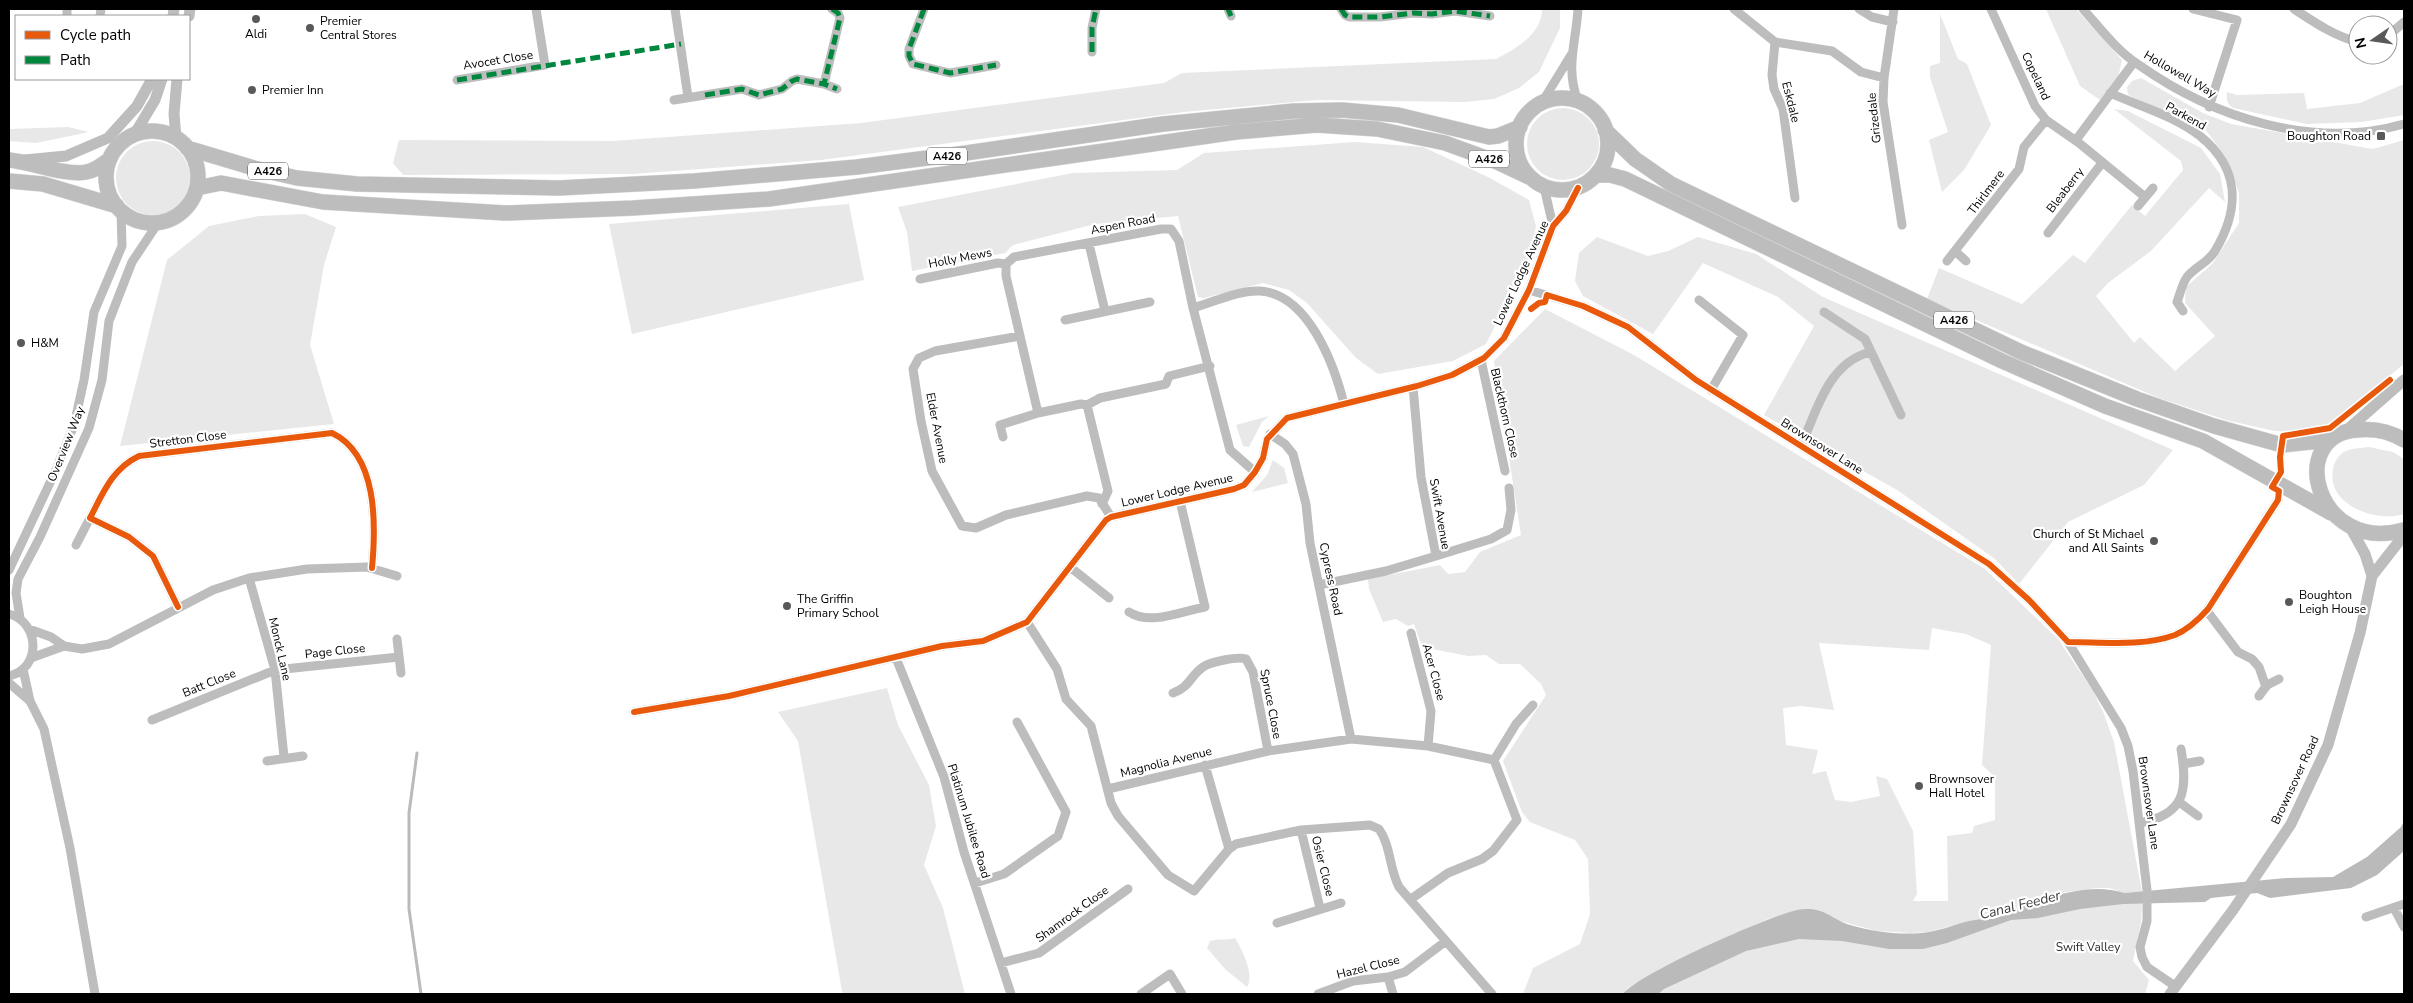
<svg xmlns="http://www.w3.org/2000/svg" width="2413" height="1003" viewBox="0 0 2413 1003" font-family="'Nunito Sans',sans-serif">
<rect width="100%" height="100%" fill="#fff"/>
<path fill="#e8e8e8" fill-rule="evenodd" d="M1542 9H1560V28L1539 72 1519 88 1494 99 1465 102 1316 100 1184 112 821 160 633 174 403 175 393 163 399 140 613 141 861 123 1164 83 1182 73 1496 59C1516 49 1542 34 1542 9Z
M2046 9H2076L2122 60 2118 78 2100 100 2080 86Z
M1940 14 1958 59 1967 64 1991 125 1964 170 1942 192 1929 140 1948 132 1930 77V66L1940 63Z
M2141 78 2203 113 2231 124 2373 149 2404 140V364L2332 423 2304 432 2274 431 2226 420 2159 398 1927 299 1939 268 2022 304 2073 255 2085 263 2132 205 2145 216 2183 170 2181 161 2114 109 2128 111 2201 148 2220 174 2225 202 2209 188 2151 251 2108 283 2096 296 2134 343 2140 337 2175 371 2215 336 2185 303 2186 287 2213 263 2239 223V193L2225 156 2205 129 2128 95 2127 87 2132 81Z
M2404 84V115L2362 122 2307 124 2233 108C2227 104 2226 99 2227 92L2237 95 2304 93 2307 109 2360 103Z
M1527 144a36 36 0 1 1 72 0a36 36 0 1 1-72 0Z
M68 127 89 132 36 143 9 141V129Z
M116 178a37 37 0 1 1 74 0a37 37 0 1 1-74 0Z
M1355 142 1423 147 1488 177 1529 200 1536 226 1530 256 1486 344 1453 361 1378 374 1356 358 1307 303 1289 290 1263 283 1204 298 1198 297 1178 216 1095 224 1013 245 1005 253 912 271 907 232 898 207 1073 173 1177 170 1204 153Z
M849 204 864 280 632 334 609 224Z
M305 214 336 227 324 265 310 345 334 424 120 446 167 260 209 226 259 216Z
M1597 237 1648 256 1668 251 1698 237 1756 254 1823 297 2173 450 2144 485 2068 522 2019 584 1995 559 1897 490 1764 415 1814 326 1778 297 1703 263 1653 334 1583 296 1575 281 1579 253Z
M1545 309 1634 355 1985 569 2058 639 2093 691 2104 714 2114 742 2142 892 2125 893 2109 888H2097L2066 892 2031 900 2024 907 2003 916 1966 922 1929 932 1911 933 1877 931 1799 910 1768 919 1726 938 1656 972 1628 988 1623 994H1523L1533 968 1580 944 1590 914 1588 859 1575 840 1530 822 1522 812 1503 761 1546 695 1541 684 1520 664H1499L1486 655 1468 656 1422 647 1414 624 1408 626 1396 619 1383 622 1369 589 1368 579 1440 565 1448 574 1465 572 1480 552 1521 535 1494 361ZM1932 628 1966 634 1991 645 1982 765 1995 777V820L1974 826 1972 833 1947 836 1948 901H1913L1917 894 1913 831 1887 779 1876 776 1880 796 1851 802 1835 800 1826 771 1812 774 1818 750 1786 745 1783 708 1801 706 1834 710 1819 643 1929 650Z
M1269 416 1262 422 1249 447 1243 446 1236 425Z
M2369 447 2393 452 2404 459V514C2376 523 2326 505 2333 469 2334 462 2339 454 2346 451 2353 448 2361 448 2369 447Z
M1273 460 1284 468 1288 483 1252 492 1267 475Z
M887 688 898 725 929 785 936 826 924 865 943 908 965 994H843L842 991 798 741 778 712Z
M2096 898 2142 901 2141 922 2133 961 2149 980 2145 994H1642L1773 931 1909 940Z
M1235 938C1242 949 1255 975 1247 987L1225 969 1207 948 1210 941C1218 938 1227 941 1235 938Z"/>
<path fill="#bababa" d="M2404 821V851L2377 875 2351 888 2270 898 2257 893 2211 898 2205 902 2123 904 2080 909 2038 918 2011 920 1947 943 1923 949H1889L1842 941 1799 939 1746 951 1664 989 1658 994H1623C1640 973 1767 917 1797 910 1823 905 1829 918 1850 925 1874 932 1904 936 1929 932 1942 930 1956 924 1969 921 1980 919 2001 917 2010 914 2017 911 2025 902 2032 900 2035 898 2040 899 2043 898 2071 892 2096 884 2125 893L2286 878 2333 877 2367 857 2401 827Z"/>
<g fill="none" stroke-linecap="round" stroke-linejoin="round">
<path stroke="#bababa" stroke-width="3" d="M417 753 409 813V909L421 994"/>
<g stroke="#dbdbdb" stroke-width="16">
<path id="trunk" d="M1516 144a46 46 0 1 1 92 0a46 46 0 1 1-92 0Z
M1605 130 1635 159 1671 184 2021 352 2137 399 2214 426 2282 445 2330 440
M106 177a46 46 0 1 1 92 0a46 46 0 1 1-92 0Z
M187 148 254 168 297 178 357 184 559 188 694 181 857 167 966 153 1163 124 1294 111 1342 110 1398 115 1489 137 1498 136 1520 127
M9 160C30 162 67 176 86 172 95 171 103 164 110 159
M1596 175H1610L1625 179 2002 361 2105 406 2203 441 2331 513
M9 181 43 184 117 206
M197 188 221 183 323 202 505 213 633 208 769 199 1236 132 1317 125 1377 129 1445 143 1497 162 1531 178
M2404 440C2389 431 2374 428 2357 430 2285 435 2316 555 2404 530"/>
</g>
<path stroke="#bdbdbd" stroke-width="9" d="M67 9V16
M675 9 688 97
M832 9 838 13 840 18 824 84 837 89
M924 9 909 49V56L913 64 950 73 996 65
M1228 9 1231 16
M1341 9 1345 15 1349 17H1380L1413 13 1432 14 1455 11 1490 16
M1578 9C1576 43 1565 68 1578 101
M1734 9 1775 42 1832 51 1861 72 1884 78
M1859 9 1872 17 1893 22
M1894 9 1884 78 1883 102 1902 225
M1991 9 2035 106 2046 120 2079 143 2145 197
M2083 9C2100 28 2117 51 2139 65 2214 118 2313 150 2404 124
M2193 9 2237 20 2209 107
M2294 9C2314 22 2334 36 2358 42
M100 16 101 9
M2388 36 2404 22
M1775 42 1772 75 1774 89 1783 109 1795 198
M1092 52V28L1096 9
M457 80 545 65 536 9
M2110 93C2139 106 2175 116 2200 136 2240 168 2240 209 2215 251 2209 262 2195 267 2187 277 2182 284 2180 294 2177 302L2183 311
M674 100 742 89 759 95 782 89 792 81 797 79 824 84
M1541 104 1571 55
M2076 140 2134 62
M1544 187 1553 226
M2138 206 2153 188
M2048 233 2102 163
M1089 244 1105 311
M1956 252 1966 261
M1947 261 2019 169 2024 147 2046 120
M920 279 998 263 1006 264
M1529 290 1583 306 1628 327 1696 380 1989 564 2029 600 2068 642 2121 728 2128 746 2133 771 2147 890V921L2140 947 2142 957 2147 967 2175 986
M1699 300 1743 335 1711 390
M1193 308C1214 302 1238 290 1260 291 1308 294 1334 364 1344 404
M1824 312 1865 339 1901 415
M1065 320 1150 302
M1020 336 935 351 919 358 913 369 921 421 932 471 962 526 976 528 1006 515 1087 496 1099 498 1111 517
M1481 360 1505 471
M1087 405 1081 404 1038 413 1006 276V264L1014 257 1161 229H1171L1179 241 1193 308 1230 450 1255 472
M1087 405 1100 398 1166 384 1169 376 1210 366
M1087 405 1108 491 1102 504
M1270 434 1285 444 1293 454 1306 504 1310 543 1351 739
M1003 437 1000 425 1038 413
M1801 446C1817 410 1828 363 1870 352
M76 545 90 518
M1436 556 1491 539 1507 530 1511 510 1509 488
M1070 567 1109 598
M9 570 55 472 74 425 84 380 94 312 122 246 121 211
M249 578 275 670 284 757
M1319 585 1386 571 1436 556 1421 477 1413 387
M178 607 153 556 129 537 90 518C103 493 112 469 139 456L332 433C378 455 376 525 372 568
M2207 611 2238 652 2252 659 2259 667 2266 687
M1129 612C1150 626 1182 611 1205 607L1180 501
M9 614C40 622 42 669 9 676
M20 618 16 593 18 579 40 537 89 428 102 380 109 321 132 262 158 223
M1027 622 1057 669 1066 699 1091 726 1111 803 1118 816 1168 875 1194 891 1229 849 1205 765
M29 629 51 637 64 646 82 649 109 644 213 590 249 578 307 569 367 567 397 576
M1411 633 1431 711 1428 746
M397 639 401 673
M2068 642C2102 642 2142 647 2175 635 2187 630 2199 619 2208 609L2278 500
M31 658 64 646
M896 658 944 777 964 852 1011 994
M23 669 30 701 44 729 70 848 95 994
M9 683 30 701
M1173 693C1190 687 1190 676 1203 667 1210 662 1238 656 1246 659L1253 672 1268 751
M2259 696 2267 685 2279 679
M634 712 729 696 942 646 983 641 1027 622 1106 520 1111 517 1234 489 1244 485 1255 472 1263 458 1267 439 1287 418 1417 386 1452 375 1484 358 1504 338 1529 290 1553 226 1566 211 1578 188
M152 720 275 670 399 657
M267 761 303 756
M2183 764 2200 761
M1108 789 1268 751 1351 739 1428 746 1494 760 1516 724 1533 705
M2179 802 2198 816
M2139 823C2185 815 2188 791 2181 749
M1301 830 1320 908
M1229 849 1236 844 1301 830 1370 825 1379 829C1391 846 1389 868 1399 887L1492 994
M975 883 1004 874 1058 836 1066 812 1017 722
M1411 899 1448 873 1482 859 1493 851 1517 820 1494 760
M2394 908 2404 927
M2366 917 2404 904
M1277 923 1341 903
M1001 963 1039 953 1128 889
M1388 977 1393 994
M1141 994 1170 974 1182 994
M1318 994 1353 981 1388 977 1405 972 1446 941"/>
<path stroke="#bdbdbd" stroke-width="11" d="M173 16 174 9
M189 16 190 9
M134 135 155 100 162 79
M176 138 174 114 177 79
M25 160 66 156 108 138 137 106 152 79
M2347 430 2404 380
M2372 576 2404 535
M2170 994 2233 910 2291 824 2328 745 2360 633 2372 576 2365 554 2349 525"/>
<use href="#trunk" stroke="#bdbdbd" stroke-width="15"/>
<path stroke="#00873e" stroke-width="5" stroke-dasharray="10 5" stroke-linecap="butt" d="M832 9 838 13 840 18 824 84 837 89
M924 9 909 49V56L913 64 950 73 996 65
M1228 9 1231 16
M1341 9 1345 15 1349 17H1380L1413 13 1432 14 1455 11 1490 16
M1092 52V28L1096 9
M457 80 681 44
M705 95 742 89 759 95 782 89 792 81 797 79 824 84"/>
<g stroke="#fff" stroke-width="9">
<path id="cycleway" d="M1531 309 1539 303 1545 302 1547 295 1583 306 1628 327 1696 380 1989 564 2029 600 2068 642C2102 642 2142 647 2175 635 2187 630 2199 619 2208 609L2278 500 2279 491 2272 487 2281 472 2280 457 2283 436 2330 428 2390 380
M178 607 153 556 129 537 90 518C103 493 112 469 139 456L332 433C378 455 376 525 372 568
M634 712 729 696 942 646 983 641 1027 622 1106 520 1111 517 1234 489 1244 485 1255 472 1263 458 1267 439 1287 418 1417 386 1452 375 1484 358 1504 338 1529 290 1553 226 1566 211 1578 188"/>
</g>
<use href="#cycleway" stroke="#e8590c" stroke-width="6"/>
</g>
<g fill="#595959" stroke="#fff" stroke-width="2">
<circle cx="256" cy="19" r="5"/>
<circle cx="310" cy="28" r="5"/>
<circle cx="252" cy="90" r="5"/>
<rect x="2376" y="131" width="10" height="10" rx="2.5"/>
<circle cx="21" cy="343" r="5"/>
<circle cx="2154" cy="541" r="5"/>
<circle cx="2289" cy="602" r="5"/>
<circle cx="787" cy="606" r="5"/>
<circle cx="1919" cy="786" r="5"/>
</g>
<g text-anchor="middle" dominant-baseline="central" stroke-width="4.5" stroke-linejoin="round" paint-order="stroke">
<g fill="#fff" stroke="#4c4c4c" stroke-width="1">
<rect x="927" y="147.5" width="40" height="17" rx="4"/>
<rect x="1469" y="150.5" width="40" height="17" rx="4"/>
<rect x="248" y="162.5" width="40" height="17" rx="4"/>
<rect x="1934" y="311.5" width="40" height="17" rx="4"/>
</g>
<g font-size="11" font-weight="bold" fill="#000">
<text x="947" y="156">A426</text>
<text x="1489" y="159">A426</text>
<text x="268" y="171">A426</text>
<text x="1954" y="320">A426</text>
</g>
<g font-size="12" fill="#000" stroke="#fff" text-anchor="start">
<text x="320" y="21">Premier<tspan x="320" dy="14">Central Stores</tspan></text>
<text x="256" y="34" text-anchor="middle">Aldi</text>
<text x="262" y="90">Premier Inn</text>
<text x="2371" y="136" text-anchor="end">Boughton Road</text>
<text x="31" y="343">H&amp;M</text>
<text x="2144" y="534" text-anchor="end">Church of St Michael<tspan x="2144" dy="14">and All Saints</tspan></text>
<text x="2299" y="595">Boughton<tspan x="2299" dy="14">Leigh House</tspan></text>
<text x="797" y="599">The Griffin<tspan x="797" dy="14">Primary School</tspan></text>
<text x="1929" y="779">Brownsover<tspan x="1929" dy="14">Hall Hotel</tspan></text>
</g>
<g font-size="12" fill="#000" stroke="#fff">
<text transform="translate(498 60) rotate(-9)">Avocet Close</text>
<text transform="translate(2180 74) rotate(30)">Hollowell Way</text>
<text transform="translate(2036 76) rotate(65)">Copeland</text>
<text transform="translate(1791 102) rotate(76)">Eskdale</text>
<text transform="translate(2186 116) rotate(29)">Parkend</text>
<text transform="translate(1874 118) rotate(-96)">Grizedale</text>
<text transform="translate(2065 190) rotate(-53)">Bleaberry</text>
<text transform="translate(1986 192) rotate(-53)">Thirlmere</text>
<text transform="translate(1123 224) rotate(-11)">Aspen Road</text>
<text transform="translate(960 258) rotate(-11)">Holly Mews</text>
<text transform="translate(1521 273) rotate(-65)">Lower Lodge Avenue</text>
<text transform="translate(1505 413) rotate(77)">Blackthorn Close</text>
<text transform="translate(937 428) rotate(79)">Elder Avenue</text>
<text transform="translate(188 439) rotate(-7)">Stretton Close</text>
<text transform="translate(66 444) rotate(-68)">Overview Way</text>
<text transform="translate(1822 446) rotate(32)">Brownsover Lane</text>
<text transform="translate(1177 490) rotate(-13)">Lower Lodge Avenue</text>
<text transform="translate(1440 514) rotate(80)">Swift Avenue</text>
<text transform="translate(1331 579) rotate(78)">Cypress Road</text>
<text transform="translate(280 649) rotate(77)">Monck Lane</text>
<text transform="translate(335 651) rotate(-6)">Page Close</text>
<text transform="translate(1434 672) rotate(75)">Acer Close</text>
<text transform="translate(209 683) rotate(-22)">Batt Close</text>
<text transform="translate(1271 704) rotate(79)">Spruce Close</text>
<text transform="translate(1166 762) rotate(-14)">Magnolia Avenue</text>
<text transform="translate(2295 780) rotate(-65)">Brownsover Road</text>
<text transform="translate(2149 803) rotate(82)">Brownsover Lane</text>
<text transform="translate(969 821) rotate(73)">Platinum Jubilee Road</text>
<text transform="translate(1323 866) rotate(76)">Osier Close</text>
<text transform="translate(1072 914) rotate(-36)">Shamrock Close</text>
<text transform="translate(1368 967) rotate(-14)">Hazel Close</text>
</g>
<g font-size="12" fill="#2d2d2d" stroke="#fff">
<text x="2088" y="947">Swift Valley</text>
</g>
<g font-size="14" font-style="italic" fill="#3e3e3e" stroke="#fff">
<text transform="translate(2020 905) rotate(-14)">Canal Feeder</text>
</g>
</g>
<rect width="2413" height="1003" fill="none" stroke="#000000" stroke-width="20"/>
<rect x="15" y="15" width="175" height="65" fill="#ffffff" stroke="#999999"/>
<rect x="25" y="31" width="25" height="8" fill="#e8590c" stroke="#999999"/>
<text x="60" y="40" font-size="15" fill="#000000">Cycle path</text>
<rect x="25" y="56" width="25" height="8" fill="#00873e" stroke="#999999"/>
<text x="60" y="65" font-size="15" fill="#000000">Path</text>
<g transform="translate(2373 40) rotate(257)"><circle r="24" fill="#ffffff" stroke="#999999"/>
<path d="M0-4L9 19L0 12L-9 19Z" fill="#595959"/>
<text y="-8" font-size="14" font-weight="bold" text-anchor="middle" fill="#000000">N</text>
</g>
</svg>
